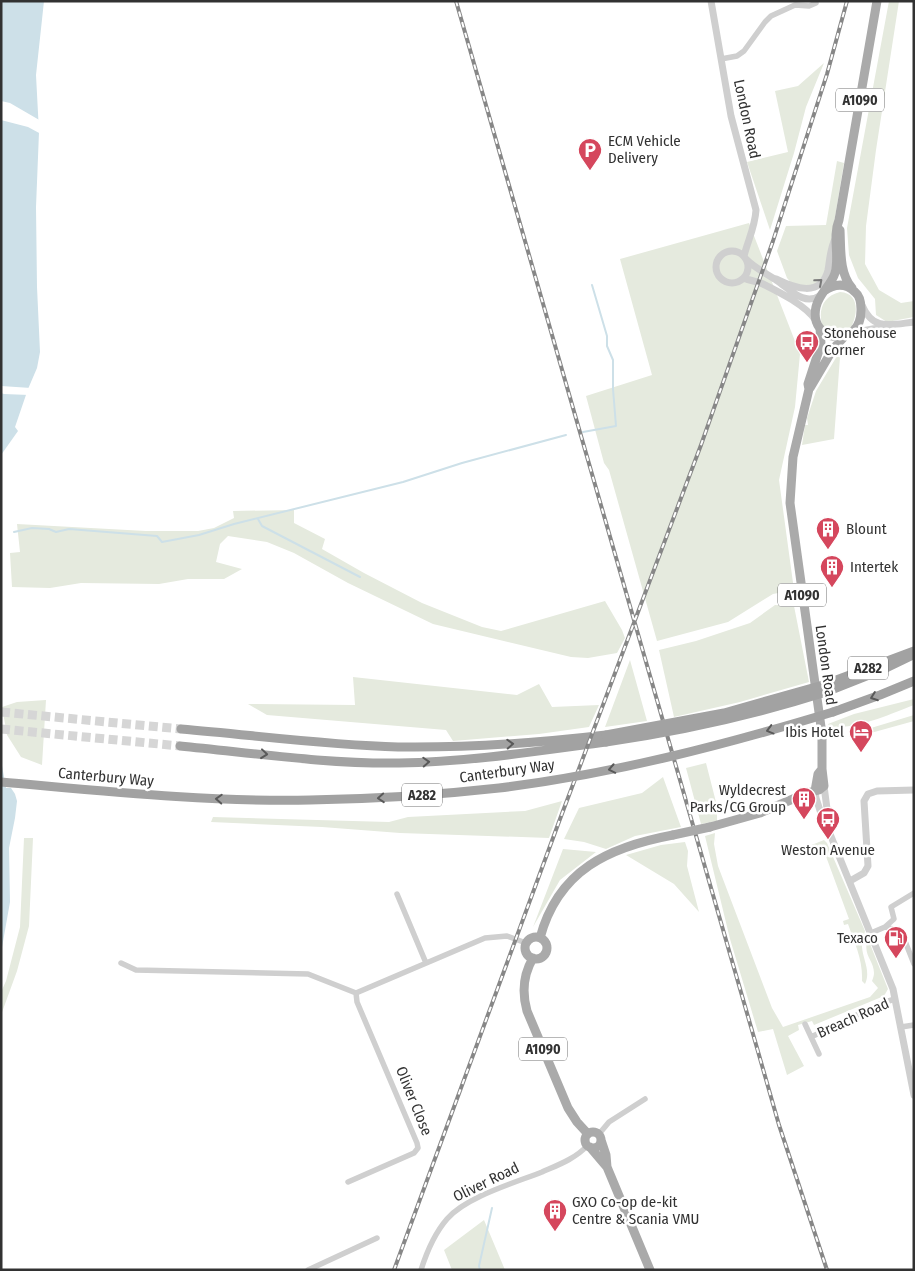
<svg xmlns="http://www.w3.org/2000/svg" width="915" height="1271" viewBox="0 0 915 1271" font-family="'Fira Sans Condensed',sans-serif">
<rect width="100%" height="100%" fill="#fff"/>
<path fill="#e5eade" d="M889 1H899L876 150 866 226 865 264 879 290 901 303 914 301V317L887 322 876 315 875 299 858 278 849 255 847 228Z
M824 63 806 107 794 153 770 230 747 162 788 152 775 91 798 86Z
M837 161 844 163 826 271C817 285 812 288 794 286L787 278 777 251 786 226 826 225Z
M749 223 800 354 795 407 779 480 794 590 773 594 728 622 657 641 609 470 604 463 586 396 652 375 620 259Z
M840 292C862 293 857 319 849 331L834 335 822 325C818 308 824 296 840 292Z
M837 356 840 357 834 439 802 445 805 425H808L807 418 816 391Z
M294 510V523L325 539 322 549 364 573 422 603 482 627 501 631 605 601 622 630 625 638 617 653 588 658 571 657 433 624 348 583 294 553 267 542 228 536 220 544 216 562 242 569 224 579H188L159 584 81 583 50 588 12 587 10 553 20 552 17 524 146 531H198L214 528 234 518 233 511Z
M775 605 794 606 809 682 740 702 674 717 659 650 696 641 750 623Z
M630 660 647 721 605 727Z
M353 677 517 695 539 684 552 707 599 705 589 727 539 734 453 741 446 730 267 715 248 704 355 705Z
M914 699V705C890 714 854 731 829 726L828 724 854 714Z
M46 700 42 765 21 757 7 735 2 707 17 702Z
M914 715V721L860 736 861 731Z
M706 763 717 806V821L701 824 686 768Z
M663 777 681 827 635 836 606 849 584 842 564 839 579 808 642 793Z
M562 801 549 838 400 833 322 827 211 822 213 817 389 822 408 817 525 811Z
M715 833 714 844 718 866 772 1008 783 1027 870 997 878 988 872 981C873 978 874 976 874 973 874 960 862 955 868 939L888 989 884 996 814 1025 812 1021 798 1025 799 1030 788 1036 804 1066 787 1075 773 1029 758 1032 730 939 705 836Z
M24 838H33L29 926 17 971 1 1015V992L6 981 20 927Z
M824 840 827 843 865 931C864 937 862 941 862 947 863 960 871 971 865 984L862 981C863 960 855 944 848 924L844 925 843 921 849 919 824 851 819 853 812 850 806 851 804 848Z
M685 842 688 851 687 866 699 912 674 884 626 855 661 845Z
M563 849 596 852 560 880 533 927Z
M484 1220 505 1270H452L444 1250Z"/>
<path fill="#cde0e8" d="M1 1H44L36 75 39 132 36 207 37 287 40 352 37 368 28 389 15 427 18 431 1 455Z
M1 760 6 788H11L15 794 17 801 15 818 9 848 10 902 1 953Z"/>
<path fill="#fff" d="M1 101 10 103 41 121V134L28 127 1 120Z
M1 386 31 388 29 395 4 394 1 393Z"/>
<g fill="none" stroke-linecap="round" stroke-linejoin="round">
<path stroke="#cde0e8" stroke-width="2" d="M583 432 616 426 613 389V360L607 346V336L592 285
M258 519 262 526 360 577
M14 532 32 528 49 529 56 532 69 529 157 536 162 542 199 535 234 524 403 482 462 463 566 435
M480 1270 479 1266 492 1208"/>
<path stroke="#d6d6d6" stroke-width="9" stroke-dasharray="9 4.5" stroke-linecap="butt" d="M1 712 181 729
M1 729 180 746"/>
<path stroke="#cfcfcf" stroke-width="5.5" d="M721 59 737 56 744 51 765 22 771 16 795 5 809 6 816 3
M397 894 426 963
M885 927 901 931 914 964
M871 933 885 927 894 919 891 907 914 893
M121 963 136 970 308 974 356 993
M805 1024 819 1054
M901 1027 914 1025
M811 1037 882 1003 895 999
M599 1134 609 1122 645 1099
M348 1182 414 1153 418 1148 417 1143 357 1002 356 993 485 938 507 936 526 943
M308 1270 377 1238
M421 1270C427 1251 434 1234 447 1219 466 1197 514 1183 542 1172 558 1165 575 1159 588 1145"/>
<path stroke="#cfcfcf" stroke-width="7" d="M711 1 731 116 756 210C755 227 748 240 744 256
M716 267a16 16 0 1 1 32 0a16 16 0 1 1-32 0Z
M747 260C756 269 766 273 776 280 790 289 804 307 821 295
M744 278C750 281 757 281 763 284 779 292 807 306 816 321
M776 279C794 288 821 298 828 270 830 259 830 249 835 239
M862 305C873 331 889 325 914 322
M852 333 888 326
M824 786 829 824 828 829
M815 791 816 798 825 826 828 829 893 989 914 1095
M850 881 864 873 868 866 864 801 868 794 877 791 914 790"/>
<path stroke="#aaa" stroke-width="9" d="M840 230C841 249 839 273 852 288
M824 291C834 284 845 282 855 292 860 296 861 303 861 309 862 350 808 343 816 307 819 293 831 286 835 273 840 256 832 238 839 220L877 1
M810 388 833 349 844 337
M815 791 818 774 822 769
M710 827 760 813 807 793 819 790 824 786 822 769V734L790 503 793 457 809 389 808 384 821 344 820 328
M525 948a11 11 0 1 1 22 0a11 11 0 1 1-22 0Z
M540 938C558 870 609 847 673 835
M533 958C523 975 522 993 527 1011L568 1108 577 1122 588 1134
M585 1140a8 8 0 1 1 16 0a8 8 0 1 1-16 0Z
M601 1140 606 1155 607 1167
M590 1147 607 1167 650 1270"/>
<path stroke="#a2a2a2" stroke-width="9" d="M823 685 914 651
M826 692 884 669 913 655
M833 712 880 695 914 681
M181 729C253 735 326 745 398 747 468 748 537 743 606 735
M180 746C253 753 326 764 399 763 468 762 538 751 606 742"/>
<g stroke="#878787" stroke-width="4">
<path id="rail" d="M456 1 751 1027 779 1125 827 1270
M394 1270 560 819 701 445 773 241 827 74 847 1"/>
</g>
<use href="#rail" stroke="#fff" stroke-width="2" stroke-dasharray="5.5" stroke-linecap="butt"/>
<path stroke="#aaa" stroke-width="9" d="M673 835 710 827"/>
<path stroke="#a2a2a2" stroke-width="9" d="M606 735 724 713 823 685
M606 742C681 731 754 715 826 692
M1 782C104 791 206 802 310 800 373 799 437 795 499 788 613 774 724 745 833 712"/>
</g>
<defs><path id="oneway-chevron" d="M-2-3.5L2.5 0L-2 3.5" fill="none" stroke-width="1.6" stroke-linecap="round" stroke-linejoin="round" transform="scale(1.25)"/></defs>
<use stroke="#797979" href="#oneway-chevron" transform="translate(819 282) rotate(-41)"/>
<g stroke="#595959">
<use href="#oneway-chevron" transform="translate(874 697) rotate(160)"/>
<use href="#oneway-chevron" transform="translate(770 730) rotate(165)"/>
<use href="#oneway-chevron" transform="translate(510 744) rotate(-3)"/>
<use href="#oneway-chevron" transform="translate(264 754) rotate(6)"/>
<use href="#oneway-chevron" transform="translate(426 762) rotate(-3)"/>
<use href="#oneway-chevron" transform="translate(612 769) rotate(169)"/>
<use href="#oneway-chevron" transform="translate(381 798) rotate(176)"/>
<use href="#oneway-chevron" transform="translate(219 799) rotate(-177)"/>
</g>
<defs>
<g id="parking-pin" transform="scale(1.25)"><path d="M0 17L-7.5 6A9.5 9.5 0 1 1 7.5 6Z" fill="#d5475d" stroke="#fff"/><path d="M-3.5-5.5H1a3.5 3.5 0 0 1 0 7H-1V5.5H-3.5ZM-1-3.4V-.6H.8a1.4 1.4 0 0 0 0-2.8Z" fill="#fff"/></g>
<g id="bus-pin" transform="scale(1.25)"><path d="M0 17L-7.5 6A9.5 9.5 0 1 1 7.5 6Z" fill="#d5475d" stroke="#fff"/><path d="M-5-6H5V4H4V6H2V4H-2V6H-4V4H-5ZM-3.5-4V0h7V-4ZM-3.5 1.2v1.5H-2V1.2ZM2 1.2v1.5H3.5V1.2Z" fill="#fff"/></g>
<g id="building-pin" transform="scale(1.25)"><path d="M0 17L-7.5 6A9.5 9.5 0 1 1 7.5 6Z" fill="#d5475d" stroke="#fff"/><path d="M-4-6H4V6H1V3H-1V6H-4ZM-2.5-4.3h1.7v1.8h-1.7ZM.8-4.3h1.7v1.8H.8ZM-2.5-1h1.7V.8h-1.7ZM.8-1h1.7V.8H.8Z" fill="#fff"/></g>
<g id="hotel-pin" transform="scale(1.25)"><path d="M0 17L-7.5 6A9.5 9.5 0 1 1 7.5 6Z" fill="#d5475d" stroke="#fff"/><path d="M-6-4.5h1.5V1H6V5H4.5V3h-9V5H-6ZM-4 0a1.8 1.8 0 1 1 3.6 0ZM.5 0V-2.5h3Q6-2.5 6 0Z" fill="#fff"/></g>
<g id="fuel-pin" transform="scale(1.25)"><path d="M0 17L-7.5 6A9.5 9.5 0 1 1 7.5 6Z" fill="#d5475d" stroke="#fff"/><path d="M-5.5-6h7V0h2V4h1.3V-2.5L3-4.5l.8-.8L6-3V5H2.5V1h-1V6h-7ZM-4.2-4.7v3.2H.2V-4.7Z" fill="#fff"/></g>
</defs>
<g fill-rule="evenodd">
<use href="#parking-pin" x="590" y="150"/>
<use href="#bus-pin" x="807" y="342"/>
<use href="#building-pin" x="828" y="529"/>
<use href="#building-pin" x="832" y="567"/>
<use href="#hotel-pin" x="861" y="732"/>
<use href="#building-pin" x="804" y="799"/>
<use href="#bus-pin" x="828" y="819"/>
<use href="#fuel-pin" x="896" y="938"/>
<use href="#building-pin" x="555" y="1211"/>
</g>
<g text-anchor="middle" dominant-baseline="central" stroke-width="5" stroke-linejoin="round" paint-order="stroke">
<g fill="#fff" stroke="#707070" stroke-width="1">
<rect x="836" y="88.5" width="48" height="23" rx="4"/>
<rect x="778" y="583.5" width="48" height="23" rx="4"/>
<rect x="848" y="656.5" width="40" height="23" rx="4"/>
<rect x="402" y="783.5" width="40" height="23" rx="4"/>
<rect x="519" y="1037.5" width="48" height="23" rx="4"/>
</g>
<g font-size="14" font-weight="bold" fill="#323232">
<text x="860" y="100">A1090</text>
<text x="802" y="595">A1090</text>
<text x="868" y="668">A282</text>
<text x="422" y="795">A282</text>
<text x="543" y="1049">A1090</text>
</g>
<g font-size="15" fill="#323232" stroke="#fff">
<text transform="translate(747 119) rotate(78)">London Road</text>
<text transform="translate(826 665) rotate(82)">London Road</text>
<text transform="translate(507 771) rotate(-8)">Canterbury Way</text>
<text transform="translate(106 777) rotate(5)">Canterbury Way</text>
<text transform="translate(853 1018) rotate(-24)">Breach Road</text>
<text transform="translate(414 1101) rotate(68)">Oliver Close</text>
<text transform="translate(486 1182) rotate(-26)">Oliver Road</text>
</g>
<g font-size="15" fill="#323232" stroke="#fff" text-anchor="start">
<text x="608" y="141">ECM Vehicle<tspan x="608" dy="17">Delivery</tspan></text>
<text x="824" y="333">Stonehouse<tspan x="824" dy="17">Corner</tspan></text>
<text x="846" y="529">Blount</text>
<text x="850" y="567">Intertek</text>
<text x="844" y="732" text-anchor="end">Ibis Hotel</text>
<text x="786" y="790" text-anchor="end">Wyldecrest<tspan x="786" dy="17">Parks/CG Group</tspan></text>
<text x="828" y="850" text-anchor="middle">Weston Avenue</text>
<text x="878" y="938" text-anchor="end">Texaco</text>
<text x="572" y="1202">GXO Co-op de-kit<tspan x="572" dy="17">Centre &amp; Scania VMU</tspan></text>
</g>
</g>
<rect width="915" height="1271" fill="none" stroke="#323232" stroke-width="5"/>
</svg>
